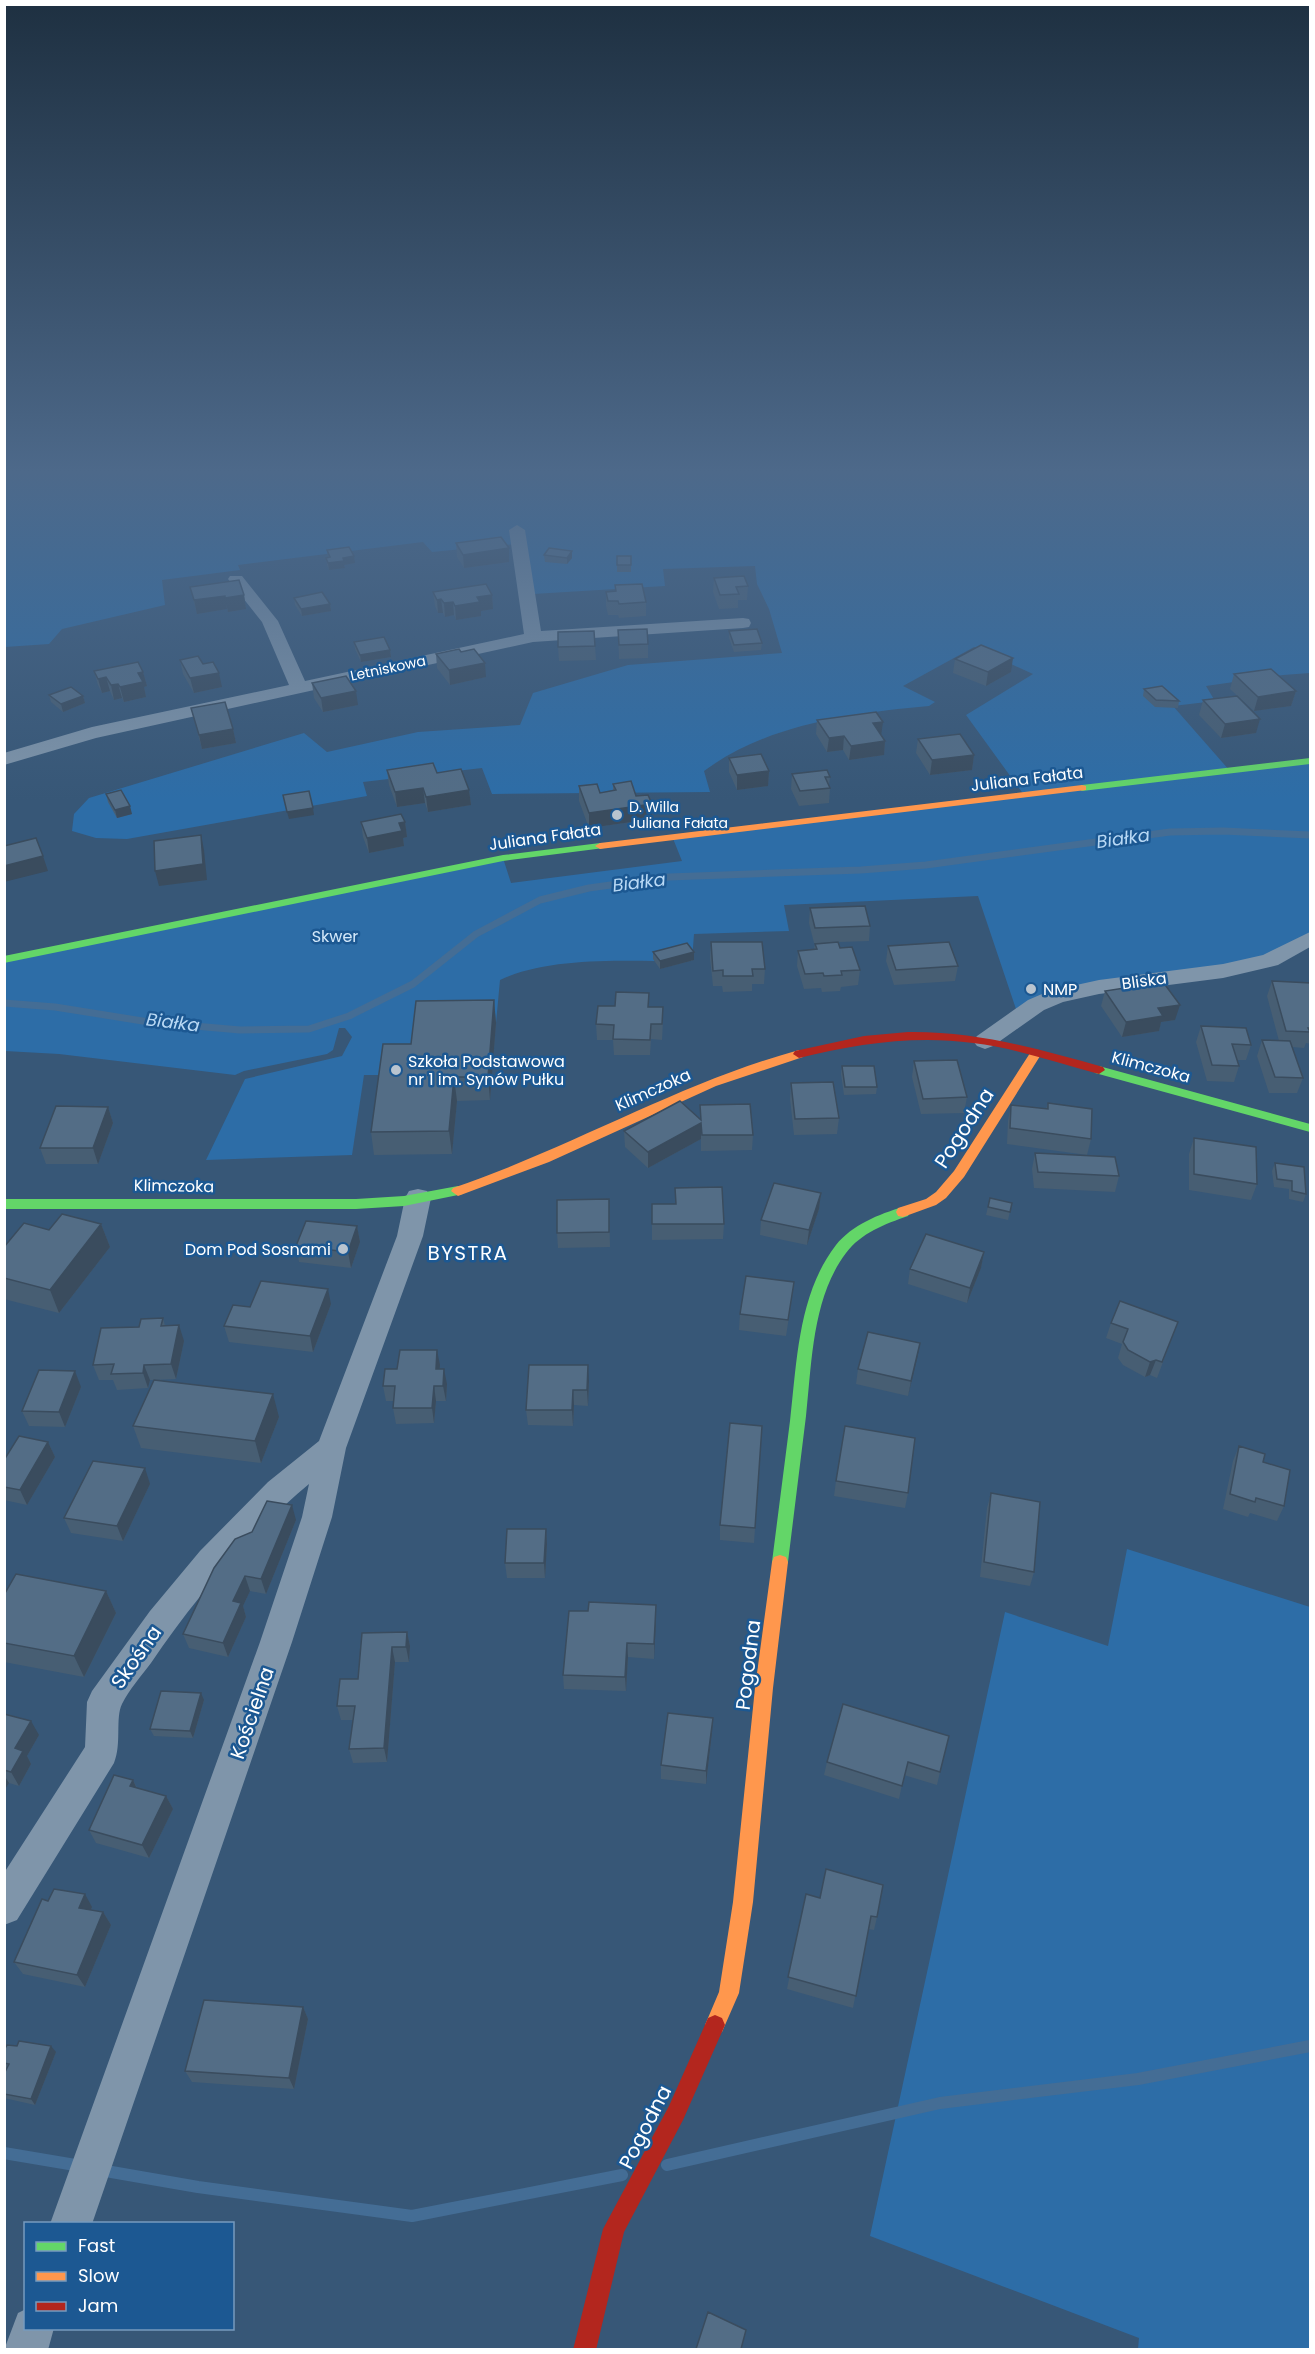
<svg xmlns="http://www.w3.org/2000/svg" width="1315" height="2354" viewBox="0 0 1315 2354" font-family="Poppins,sans-serif">
<rect width="100%" height="100%" fill="#375777"/>
<path fill="#2d6da7" d="M5 471H1310V673L1283 675 1206 686 1215 701 1173 706 1230 771 1310 761V939L1270 960 1099 987 1019 1018 978 896 784 905 789 931 694 934 692 961C633 962 553 955 500 980L496 1023 420 1024 414 1067 386 1075H364L352 1155 206 1160 245 1079 342 1056 352 1037 345 1028H339L333 1050 327 1054 244 1071 235 1075 59 1054 5 1051V960L503 858 511 883 682 861 672 836 1024 795 966 715 1033 674 974 647 903 686 935 702 929 706C853 713 767 724 704 771L710 792 492 794 482 768 363 782 367 796 127 839 96 838 72 831 74 814 89 798 304 733 327 752 418 732 520 725 533 693 628 665 782 653 769 609 757 584 755 566 663 569 665 586 533 594 525 543 432 552 423 542 238 565 240 570 162 580 165 605 62 629 49 644 5 647Z
M1127 1549 1310 1607V2349H1138L1139 2338 870 2236 1005 1612 1108 1646Z"/>
<g fill="none" stroke-linecap="round" stroke-linejoin="round">
<path stroke="#446d95" stroke-width="7" d="M4 1003 55 1007 149 1022 240 1030 309 1029 349 1016 413 984 476 934 540 900 589 888 669 877 861 870 926 865 1170 832 1223 831 1310 835"/>
<path stroke="#446d95" stroke-width="12" d="M4 2153 81 2166
M667 2165 940 2103 1138 2079 1310 2046
M100 2170 198 2187 412 2216 622 2175"/>
<path fill="#7f95aa" fill-rule="evenodd" d="M517 525 525 530 541 631 743 618 749 619 751 623 749 627 743 628 533 642 96 738 4 765V753L92 727 289 685 262 622 228 579 230 576H242L278 621 305 681 524 634 509 530Z
M1310 932V947L1278 965 1223 978 1099 994 1063 1002 1044 1010 993 1046 985 1049 977 1046 973 1041 977 1036 1028 1000 1049 991 1099 980 1223 964 1263 955Z
M418 1189 427 1191 431 1198 423 1236 346 1448 332 1517 292 1642 92 2224H50L260 1642 302 1517 309 1484C248 1535 195 1598 151 1663 141 1676 129 1690 122 1704 115 1718 122 1744 114 1763L17 1920 4 1925V1873L85 1747 87 1702 92 1691 150 1611 200 1551 268 1482 319 1441 397 1236 405 1198 409 1191Z
M26 2309V2328H54L48 2350H4L18 2313Z"/>
<path fill="#63d668" fill-rule="evenodd" d="M1310 758V764L1082 791 1077 788 1082 785Z
M600 843 605 846 604 848 503 861 4 963V956L503 855Z
M1099 1066 1310 1124V1132L1095 1073 1093 1070 1095 1067Z
M458 1186 463 1188 465 1191 463 1194 404 1206 356 1209H4V1199H356L404 1196Z
M903 1207 908 1208 910 1212 908 1216C885 1224 861 1233 846 1253 812 1298 812 1363 806 1416 800 1465 794 1513 788 1562L786 1567 780 1569 774 1567 772 1562C778 1515 784 1468 790 1421 797 1362 798 1294 836 1245 852 1225 879 1214 903 1207Z"/>
<path fill="#ff974d" fill-rule="evenodd" d="M1082 785 1086 786V790L600 849 595 846 600 843Z
M1036 1049 1042 1053 964 1177 946 1198 936 1205 903 1217 898 1216 896 1212 898 1208 926 1199 936 1192 954 1171 1032 1050Z
M799 1050 803 1051 805 1054 803 1057 716 1086 549 1162 458 1196 451 1191 453 1188C571 1148 679 1083 799 1050Z
M780 1555 786 1557 788 1562 773 1688 753 1902 739 1993 722 2032 715 2035 708 2032 705 2025 719 1992 733 1902 755 1688 772 1562 774 1557Z"/>
<path fill="#b3261e" fill-rule="evenodd" d="M908 1032C977 1031 1038 1049 1103 1067L1105 1070 1099 1074C1057 1063 1016 1048 973 1043 914 1035 856 1044 799 1058L793 1054 795 1051 864 1036Z
M715 2015 722 2018 725 2025 683 2120 624 2232 596 2350H573L603 2229 669 2106 708 2018Z"/>
</g>
<path fill="#475e73" d="M456 543 509 548V562L464 568 457 557Z
M327 550 355 563 344 565 345 568 329 570 327 565 326 558H328Z
M572 551V558L567 564 545 562 544 555Z
M617 556H631V572H617Z
M714 578 748 586 747 600H738V608L719 609 713 592Z
M615 585 646 602V616L619 618 618 615H608L606 606V592L615 591Z
M190 587 244 595 246 609 228 612 227 609 197 614Z
M433 592 492 595 493 609 481 611V616L456 620 454 615 445 617 443 613H438L435 606Z
M294 598 330 604 331 611 302 616 295 605Z
M618 630 648 644V658L619 659Z
M594 631 596 660 559 661 558 647Z
M729 631 762 643 761 650 734 652 729 638Z
M354 642 390 650 391 657 361 662 355 649Z
M461 652 486 677 450 685 437 668 436 654Z
M955 659 1011 672 986 686 953 673Z
M180 660 203 664 222 687 194 693 183 674Z
M94 671 143 672 147 686 144 687 146 697 124 702 122 698 114 700 110 691 102 693 98 685Z
M1234 674 1296 691 1291 706 1254 711 1230 689Z
M312 683 358 705 323 712 314 698Z
M1144 689 1179 701 1178 708 1155 707 1143 696Z
M49 695 83 696 85 703 63 712 51 702Z
M1203 700 1256 733 1221 738 1199 715Z
M191 708 233 729 236 743 202 749Z
M817 720 881 735 885 741 884 755 849 760 843 750 827 752 816 734Z
M918 739 974 755 972 770 930 775 916 753Z
M729 758 769 771 768 786 737 790 729 772Z
M387 770 437 773 469 790 471 805 428 812 425 803 397 807 389 785Z
M792 774 830 777 829 785 830 788 829 803 799 806 791 789Z
M613 784 652 804V819L589 828 579 801V786L600 793 613 790Z
M106 794 132 814 117 818 108 802Z
M361 822H405L407 837 403 838 404 846 369 853 363 837Z
M810 908 870 926 869 941 839 942 840 948 860 970 858 985 841 987 840 991 822 992 821 988 804 989 797 966 798 951 814 949 815 944 828 943H814L809 923Z
M711 942 765 969 764 984H752V991L723 992 722 986H713L710 958Z
M888 946 958 966 955 981 894 985 886 961Z
M653 952H694V960L660 969 653 959Z
M1272 981 1311 983V1044L1306 1043 1304 1048 1292 1047 1303 1078 1297 1093H1269L1257 1056 1262 1040 1279 1041 1267 996Z
M1105 991 1175 1020 1161 1022 1159 1031 1122 1037 1101 1006Z
M494 1000 496 1023 490 1100 457 1101 452 1154 374 1155 371 1132 411 1044Z
M649 1007 663 1022 662 1040 651 1039 650 1055H614L613 1040H597L596 1024Z
M1201 1026 1251 1045 1246 1060H1237L1239 1066 1234 1082 1207 1081 1196 1042Z
M914 1061 967 1097 964 1113 921 1114 912 1077Z
M842 1066 877 1087 876 1094 844 1095 841 1074Z
M791 1083 839 1118 837 1134 794 1135 790 1099Z
M1048 1103 1091 1139 1087 1155 1007 1144 1008 1121 1011 1105 1046 1109Z
M700 1105 753 1135 752 1150 701 1151V1139L648 1168 625 1147 624 1131 700 1118Z
M108 1107 113 1123 98 1164H46L40 1148Z
M1194 1138 1257 1184 1251 1200 1189 1190V1154Z
M1035 1153 1119 1176 1115 1192 1034 1188 1032 1169Z
M1275 1163 1306 1194 1303 1202 1289 1199V1189L1274 1187 1272 1171Z
M675 1188 724 1224 723 1239 652 1240V1204H675Z
M821 1193 819 1209 807 1245 760 1235 761 1220Z
M990 1198 1012 1203 1008 1220 986 1215Z
M609 1199 610 1247 558 1248 557 1233Z
M101 1224 110 1247 59 1313 4 1299V1247L49 1230Z
M357 1226 360 1242 351 1268 299 1262 296 1246Z
M984 1252 981 1268 967 1303 908 1284 910 1269Z
M794 1282 792 1298 786 1336 739 1330 740 1314Z
M331 1304 313 1352 229 1342 224 1326 250 1307Z
M163 1318 165 1326 184 1341 176 1379 154 1380 279 1417 261 1463 141 1448 133 1426 154 1380H150L148 1388 117 1390 113 1380H99L93 1365 139 1327Z
M1178 1322 1157 1378 1150 1375 1145 1377 1123 1365 1118 1358 1122 1344 1106 1338 1111 1323Z
M437 1350 439 1369 447 1384 446 1401H436L434 1423 396 1424 393 1408 394 1401H386L383 1386 397 1369Z
M917 1359 908 1396 856 1384 858 1369Z
M589 1381 588 1406 574 1405 573 1426 528 1425 526 1410Z
M81 1387 65 1427 29 1426 22 1411Z
M762 1426 754 1543 720 1540V1525Z
M48 1442 55 1457 27 1505 4 1500V1460Z
M1239 1446 1263 1462 1284 1506 1277 1521 1250 1513 1248 1517 1223 1509 1233 1461Z
M836 1481 908 1493 905 1508 834 1496Z
M150 1484 123 1541 71 1533 64 1518Z
M991 1493 1034 1572 1030 1586 980 1577 987 1508Z
M296 1520 266 1594 250 1591 243 1606 246 1617 228 1657 189 1648 183 1634Z
M546 1529 547 1544 545 1578H507L505 1563Z
M106 1591 116 1613 84 1677 4 1662V1595Z
M656 1620 654 1659 628 1657 626 1691 564 1689 563 1675Z
M407 1632 410 1646 409 1662H395L387 1762 353 1763 349 1749 353 1720H341L337 1706 358 1679Z
M204 1700 193 1738 154 1736 150 1729Z
M843 1704 940 1772 937 1785 904 1775 899 1799 824 1775 827 1762Z
M4 1714 39 1735 27 1756 31 1764 19 1786 9 1783 4 1791Z
M713 1718 712 1732 706 1784 661 1779V1765Z
M133 1780 137 1788 166 1796 173 1809 149 1858 96 1843 89 1830Z
M806 1894 877 1917 874 1930 868 1929 853 2008 787 1989Z
M92 1907 91 1910 103 1912 111 1925 85 1987 23 1974 14 1962Z
M303 2007 308 2019 294 2089 192 2082 185 2071Z
M4 2050 56 2052 35 2105 4 2098V2074L7 2069 4 2068Z"/>
<path fill="#3a4c5e" d="M509 548V562L464 568 463 555Z
M572 551V558L567 564V558Z
M354 556 355 563 344 565 345 568 329 570 328 563 343 558Z
M244 595 246 609 228 612 225 598Z
M492 595 493 609 481 611V616L456 620 455 606 477 597Z
M225 596 227 609 197 614 194 600Z
M441 599 443 613H438L437 600Z
M453 602 454 615 445 617 444 603Z
M330 604 331 611 302 616 301 609Z
M390 650 391 657 361 662 360 655Z
M1013 658 1011 672 986 686 988 672Z
M485 663 486 677 450 685 449 670Z
M143 672 147 686 144 687 146 697 124 702 120 687 138 673Z
M219 673 222 687 194 693 190 678Z
M106 677 110 691 102 693 98 679Z
M118 684 122 698 114 700 111 685Z
M356 691 358 705 323 712 321 698Z
M1296 691 1291 706 1254 711 1258 697Z
M83 696 85 703 63 712 61 704Z
M1260 719 1256 733 1221 738 1225 724Z
M883 722 881 736 873 723Z
M233 729 236 743 202 749 199 735Z
M844 736 843 750 827 752 829 738Z
M885 741 884 755 849 760 851 746Z
M974 755 972 770 930 775 932 760Z
M769 771 768 786 737 790V775Z
M423 788 425 803 397 807 395 792Z
M469 790 471 805 428 812 426 797Z
M652 804V819L589 828V813Z
M130 806 132 814 117 818 115 810Z
M313 808 314 815 289 819 287 812Z
M405 822 407 837 403 838 404 846 369 853 367 838 399 823Z
M201 835 204 850 207 880 159 886 155 871Z
M43 856 48 871 4 882V866Z
M694 952V960L660 969V961Z
M494 1000 496 1023 490 1100 488 1077Z
M1180 1005 1175 1020 1161 1022 1159 1031 1122 1037 1126 1022 1158 1008Z
M454 1077 457 1101 452 1154 449 1131Z
M108 1107 113 1123 98 1164 93 1148Z
M701 1123V1139L648 1168V1152Z
M821 1193 819 1209 807 1245 809 1230Z
M101 1224 110 1247 59 1313 50 1290Z
M357 1226 360 1242 351 1268 348 1252Z
M984 1252 981 1268 967 1303 970 1288Z
M328 1289 331 1304 313 1352 310 1336Z
M179 1325 184 1341 176 1379 171 1364Z
M920 1343 917 1359 908 1396 911 1381Z
M437 1350 440 1365 438 1384 436 1369Z
M1156 1360 1150 1375 1145 1377 1150 1362Z
M144 1365 150 1380 148 1388 143 1373Z
M588 1365 589 1381 588 1406 587 1390Z
M444 1369 447 1384 446 1401 443 1386Z
M75 1371 81 1387 65 1427 59 1412Z
M434 1386 436 1401 434 1423 432 1408Z
M573 1390 574 1405 573 1426 572 1410Z
M273 1394 279 1417 261 1463 255 1441Z
M48 1442 55 1457 27 1505 20 1490Z
M145 1468 150 1484 123 1541 117 1526Z
M292 1505 296 1520 266 1594 261 1579Z
M546 1529 547 1544 545 1578 544 1563Z
M245 1576 250 1591 243 1606 246 1617 228 1657 223 1643 233 1601Z
M106 1591 116 1613 84 1677 74 1656Z
M656 1605V1620L654 1659V1644Z
M407 1632 410 1646 409 1662 406 1647Z
M627 1643 628 1657 626 1691 625 1677Z
M392 1647 395 1662 387 1762 384 1748Z
M201 1693 204 1700 193 1738 190 1731Z
M713 1718 712 1732 706 1784V1771Z
M31 1721 39 1735 27 1756 31 1764 19 1786 11 1772 15 1748Z
M4 1775 9 1783 4 1791Z
M133 1780 139 1794 130 1786Z
M166 1796 173 1809 149 1858 142 1845Z
M85 1894 92 1907 87 1920 79 1908Z
M103 1912 111 1925 85 1987 77 1975Z
M303 2007 308 2019 294 2089 289 2078Z
M51 2046 56 2052 35 2105 31 2099Z"/>
<path fill="#536d86" stroke="#3a4c5e" stroke-width="1.5" d="M501 537 509 548 463 555 456 543Z
M349 547 354 556 343 558 344 561 328 563 326 558 330 557 327 550Z
M549 548 572 551 567 558 544 555Z
M617 556H631V565H617Z
M744 576 748 586 736 587 739 594 720 595 714 578Z
M239 580 244 595 225 598V596L194 600 190 587Z
M486 584 492 595 477 597 480 602 455 606 453 602 444 603 441 599 437 600 433 592Z
M642 584 646 602 619 604 618 601H608L606 592 616 591 615 585Z
M322 592 330 604 301 609 294 598Z
M647 629 648 644 619 645 618 630Z
M757 629 762 643 734 645 729 631Z
M594 631 595 646 558 647V632Z
M384 637 390 650 360 655 354 642Z
M981 645 1013 658 988 672 955 659Z
M459 649 461 652 474 649 485 663 449 670 436 654Z
M198 656 203 664 213 662 219 673 190 678 180 660Z
M138 662 143 672 138 673 143 682 120 687 118 684 111 685 106 677 98 679 94 671Z
M1271 669 1296 691 1258 697 1234 674Z
M346 676 356 691 321 698 312 683Z
M1162 686 1179 701 1156 700 1144 689Z
M71 687 83 696 61 704 49 695Z
M1237 696 1260 719 1225 724 1203 700Z
M225 702 233 729 199 735 191 708Z
M876 712 883 722 873 723 885 741 851 746 844 736 829 738 817 720Z
M960 734 974 755 932 760 918 739Z
M761 754 769 771 737 775 729 758Z
M433 763 437 773 461 769 469 790 426 797 423 788 395 792 387 770Z
M827 770 830 777H825L830 788 800 791 792 774Z
M631 781 636 796 648 795 652 804 589 813 579 786 597 784 600 793 616 790 613 784Z
M121 790 130 806 115 810 106 794Z
M309 791 313 808 287 812 283 795Z
M401 814 405 822 399 823 402 831 367 838 361 822Z
M201 835 203 864 155 871 154 841Z
M36 838 43 856 4 866V846Z
M865 906 870 926 815 928 810 908Z
M711 942H762L765 969H752L753 976H723V970L713 971Z
M838 942 840 948 852 947 860 970 841 971 842 975 824 976 823 973 805 974 798 951 817 949 815 944Z
M949 942 958 966 896 970 888 946Z
M687 943 694 952 660 961 653 952Z
M1272 981 1311 983V1028H1308L1310 1032 1286 1031Z
M1163 982 1180 1005 1158 1008 1163 1016 1126 1022 1105 991Z
M616 992 649 993 648 1007H663L662 1024H651L650 1040 613 1039 614 1025 596 1024 598 1006H615Z
M494 1000 488 1077H454L449 1131 371 1132 383 1044H411L416 1001Z
M1201 1026 1246 1028 1251 1045 1232 1044 1239 1066 1212 1065Z
M1262 1040 1290 1041 1303 1078 1275 1077Z
M957 1060 967 1097 923 1099 914 1061Z
M842 1066H874L877 1087H845Z
M833 1082 839 1118 795 1119 791 1083Z
M680 1101 701 1120 700 1105 750 1104 753 1135H702L701 1123 648 1152 624 1131Z
M1048 1103 1092 1109 1091 1139 1010 1128 1011 1105 1048 1109Z
M56 1106 108 1107 93 1148H40Z
M1194 1138 1256 1147 1257 1184 1194 1174Z
M1035 1153 1115 1157 1119 1176 1038 1172Z
M1275 1163 1304 1167 1306 1194 1292 1191V1181L1277 1179Z
M774 1183 821 1193 809 1230 761 1220Z
M722 1187 724 1224H652V1204H676L675 1188Z
M990 1198 1012 1203 1010 1212 988 1207Z
M609 1199V1232L557 1233V1200Z
M62 1214 101 1224 50 1290 4 1278V1247L24 1223 49 1230Z
M306 1221 357 1226 348 1252 296 1246Z
M926 1234 984 1252 970 1288 910 1269Z
M746 1276 794 1282 788 1320 740 1314Z
M261 1281 328 1289 310 1336 224 1326 233 1305 250 1307Z
M1120 1301 1178 1322 1162 1362 1156 1360 1150 1362 1128 1350 1123 1342 1128 1329 1111 1323Z
M163 1318 161 1326 179 1325 171 1364 144 1365 143 1373 111 1374 114 1364 93 1365 101 1328 139 1327 141 1319Z
M868 1332 920 1343 911 1381 858 1369Z
M400 1350H437L436 1369H444L443 1386H434L432 1408H393L395 1386H383L385 1369H397Z
M529 1365H588L587 1390H573L572 1410H526Z
M39 1370 75 1371 59 1412 22 1411Z
M154 1380 273 1394 255 1441 133 1426Z
M730 1423 762 1426 755 1528 720 1525Z
M845 1426 915 1438 908 1493 836 1481Z
M19 1436 48 1442 20 1490 4 1487V1460Z
M1239 1446 1265 1454 1263 1462 1290 1470 1284 1506 1256 1498 1255 1502 1230 1494Z
M93 1461 145 1468 117 1526 64 1518Z
M991 1493 1040 1502 1034 1572 984 1562Z
M267 1501 292 1505 261 1579 245 1576 233 1601 241 1603 223 1643 183 1634 214 1568 235 1539 252 1532Z
M507 1529H546L544 1563H505Z
M16 1574 106 1591 74 1656 4 1643V1595Z
M589 1602 656 1605 654 1644 627 1643 625 1677 563 1675 569 1611H588Z
M407 1632 406 1647H392L384 1748 349 1749 355 1706H337L340 1679H358L362 1633Z
M161 1691 201 1693 190 1731 150 1729Z
M843 1704 949 1736 940 1772 908 1762 902 1786 827 1762Z
M668 1713 713 1718 706 1771 661 1765Z
M4 1714 31 1721 15 1748 23 1751 11 1772 4 1770Z
M114 1775 133 1780 130 1786 166 1796 142 1845 89 1830Z
M826 1869 883 1885 877 1917 871 1916 856 1996 788 1977 806 1894 820 1898Z
M54 1889 85 1894 79 1908 103 1912 77 1975 14 1962 42 1899 48 1901Z
M204 2000 303 2007 289 2078 185 2071Z
M19 2041 51 2046 31 2099 4 2094V2074L9 2064 4 2063V2050L7 2045 17 2046Z
M708 2312 746 2330 741 2349H696Z"/>
<linearGradient id="sky" x2="0" y2="1"><stop stop-color="#1e3041"/><stop offset="0.59" stop-color="#4d698a"/><stop offset="1" stop-color="#4d698a" stop-opacity="0"/></linearGradient>
<rect width="1315" height="800" fill="url(#sky)"/>
<g fill="#b9c4cf" stroke="#1c5892" stroke-width="2">
<circle cx="617" cy="815" r="6"/>
<circle cx="1031" cy="989" r="6"/>
<circle cx="396" cy="1070" r="6"/>
<circle cx="343" cy="1249" r="6"/>
</g>
<g text-anchor="middle" dominant-baseline="central" stroke-width="5" stroke-linejoin="round" paint-order="stroke">
<g font-size="14" fill="#fff" stroke="#1c5892">
<text transform="translate(388 668) rotate(-12)">Letniskowa</text>
</g>
<g font-size="14" fill="#fff" stroke="#1c5892" text-anchor="start">
<text x="629" y="807">D. Willa<tspan x="629" dy="16">Juliana Fałata</tspan></text>
</g>
<g font-size="16" fill="#fff" stroke="#1c5892">
<text transform="translate(1027 779) rotate(-7)">Juliana Fałata</text>
<text transform="translate(545 837) rotate(-8)">Juliana Fałata</text>
<text transform="translate(1144 981) rotate(-8)">Bliska</text>
<text transform="translate(1151 1067) rotate(15)">Klimczoka</text>
<text transform="translate(653 1090) rotate(-24)">Klimczoka</text>
<text transform="translate(174 1186) rotate(1)">Klimczoka</text>
</g>
<g font-size="16" fill="#d3e8fa" stroke="#1c5892">
<text x="335" y="936">Skwer</text>
</g>
<g font-size="16" fill="#fff" stroke="#1c5892" text-anchor="start">
<text x="1043" y="989">NMP</text>
<text x="408" y="1061">Szkoła Podstawowa<tspan x="408" dy="18">nr 1 im. Synów Pułku</tspan></text>
<text x="331" y="1249" text-anchor="end">Dom Pod Sosnami</text>
</g>
<g font-size="18" font-style="italic" fill="#b9d9f5" stroke="#1c5892">
<text transform="translate(1123 838) rotate(-8)">Białka</text>
<text transform="translate(639 882) rotate(-7)">Białka</text>
<text transform="translate(173 1022) rotate(7)">Białka</text>
</g>
<g font-size="20" fill="#fff" stroke="#1c5892">
<text transform="translate(964 1128) rotate(-57)">Pogodna</text>
<text transform="translate(136 1657) rotate(-55)">Skośna</text>
<text transform="translate(748 1665) rotate(-83)">Pogodna</text>
<text transform="translate(252 1713) rotate(-71)">Kościelna</text>
<text transform="translate(645 2127) rotate(-63)">Pogodna</text>
</g>
<g font-size="20" letter-spacing="1.5" fill="#fff" stroke="#1c5892">
<text x="468" y="1253">BYSTRA</text>
</g>
</g>
<rect width="1315" height="2354" fill="none" stroke="#ffffff" stroke-width="12"/>
<rect x="24" y="2222" width="210" height="108" fill="#1c5892" stroke="#779bbe" stroke-width="1.5"/>
<rect x="36" y="2242" width="30" height="9" fill="#63d668" stroke="#779bbe" stroke-width="1.5"/>
<text x="78" y="2252" font-size="18" fill="#ffffff">Fast</text>
<rect x="36" y="2272" width="30" height="9" fill="#ff974d" stroke="#779bbe" stroke-width="1.5"/>
<text x="78" y="2282" font-size="18" fill="#ffffff">Slow</text>
<rect x="36" y="2302" width="30" height="9" fill="#b3261e" stroke="#779bbe" stroke-width="1.5"/>
<text x="78" y="2312" font-size="18" fill="#ffffff">Jam</text>
</svg>
